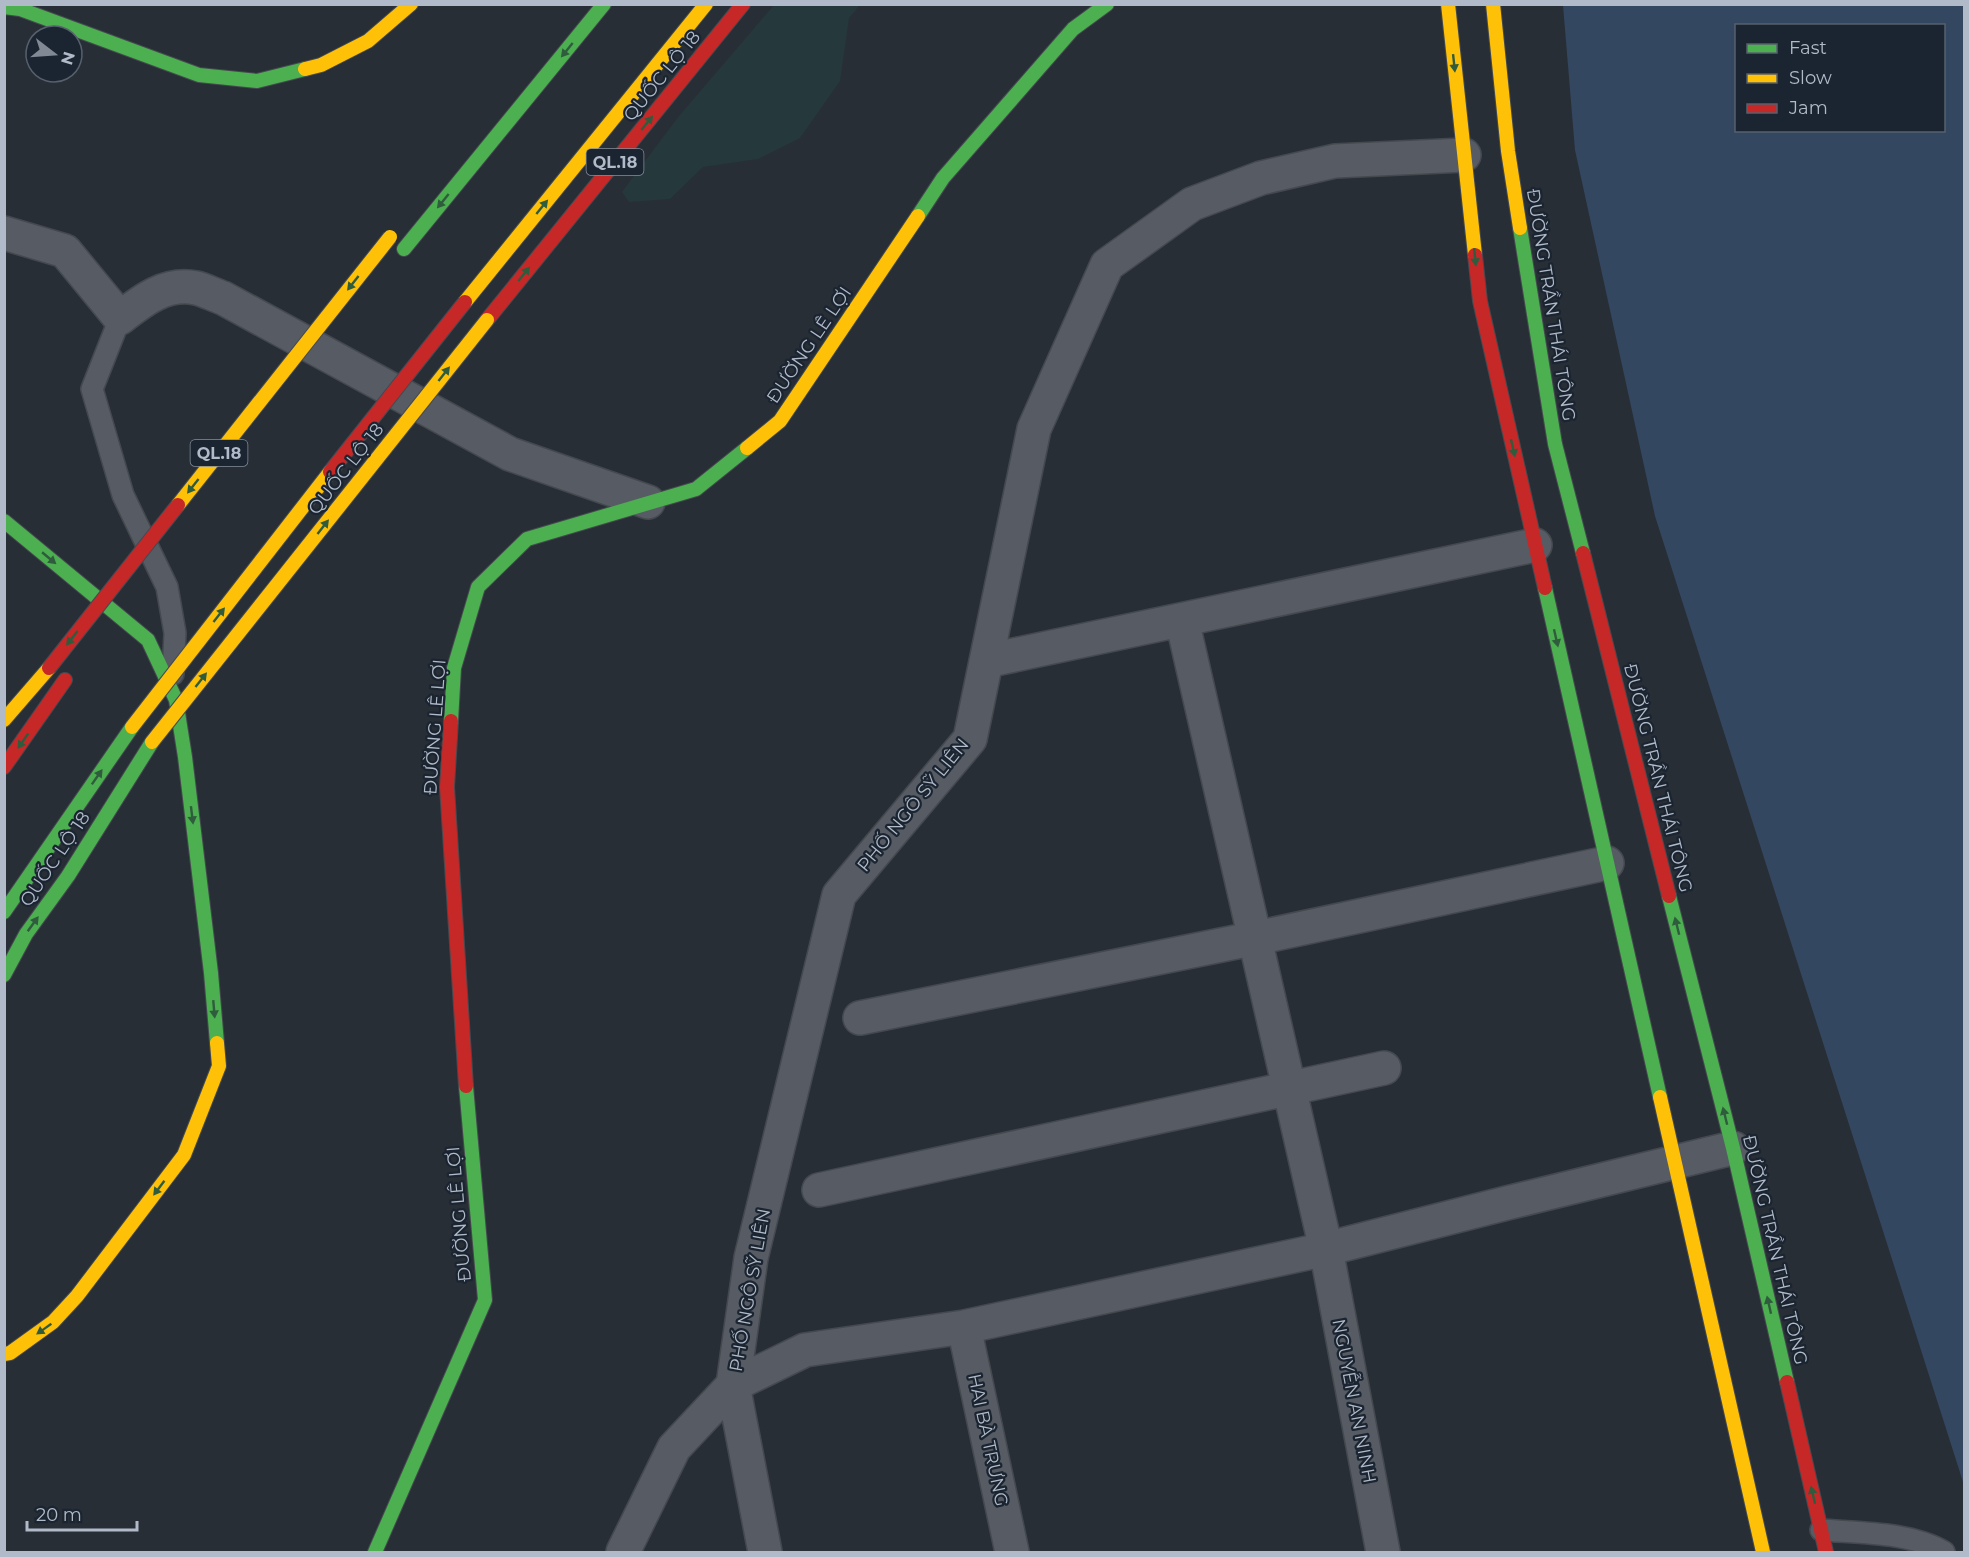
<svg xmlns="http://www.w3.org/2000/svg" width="1969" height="1557" viewBox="0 0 1969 1557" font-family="Montserrat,sans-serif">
<rect width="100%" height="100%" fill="#282e36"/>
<path fill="#25383c" d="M774 5H860L849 18 840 81 800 138 758 159 703 167 670 199 629 202 622 192 679 116Z"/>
<path fill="#344760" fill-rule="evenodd" d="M1563 5H1964V1485L1655 516 1575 150ZM1736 26H1944V130H1736Z"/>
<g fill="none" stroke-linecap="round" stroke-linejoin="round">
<g stroke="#44494f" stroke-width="24">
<path id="lane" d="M120 318 92 389 123 495 167 587 175 633 173 674
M1821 1530C1859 1533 1911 1532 1944 1552"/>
</g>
<g stroke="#44494f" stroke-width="36">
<path id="street" d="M4 233 65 251 120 318C143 300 166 282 196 288 205 290 214 295 223 298L510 454 648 502
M1182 620 1326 1249 1383 1552
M986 661 1535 545
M860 1018 1256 938 1607 863
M819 1190 1384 1068
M964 1327 1012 1552
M623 1552 674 1448 733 1385 751 1258 839 895 970 739 1034 429 1107 265 1192 204 1261 178 1335 161 1464 155
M765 1552 733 1385 805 1350 964 1327 1326 1249 1507 1203 1733 1148"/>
</g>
<g stroke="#44494f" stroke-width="16">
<path id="fast" d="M4 7 20 9 199 75 257 81 305 69
M918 216 943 178 1073 29 1107 4
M1520 228 1555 444 1583 553
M404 249 604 4
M4 521 148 640 176 700 185 757 211 973 217 1043
M1545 588 1660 1097
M451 721 454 668 478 587 527 539 696 489 747 448
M1669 896 1733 1148 1787 1382
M4 912 132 727
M4 975 26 934 68 876 152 742
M375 1552 485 1300 466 1086"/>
</g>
<g stroke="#44494f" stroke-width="16">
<path id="slow" d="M1448 4 1475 255
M1493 4 1508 151 1520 228
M305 69 321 65 368 41 411 4
M465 302 706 4
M747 448 780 421 918 216
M4 720 49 668
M1660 1097 1763 1552
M4 1354 10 1353 53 1322 77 1296 184 1155 219 1066 217 1043"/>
</g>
<g stroke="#44494f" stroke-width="16">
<path id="jam" d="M1475 255 1480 301 1545 588
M487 320 743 4
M1583 553 1669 896
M451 721 447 787 466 1086
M4 767 65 680
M1787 1382 1826 1552"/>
</g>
<use href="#lane" stroke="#575c64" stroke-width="21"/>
<use href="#street" stroke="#575c64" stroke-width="33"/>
<use href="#fast" stroke="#4caf50" stroke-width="14"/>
<use href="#slow" stroke="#ffc107" stroke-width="14"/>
<use href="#jam" stroke="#c62828" stroke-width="14"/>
<g stroke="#454a53" stroke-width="16" stroke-linecap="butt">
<path id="slow-bridge" d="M178 505 390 237
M132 727 330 472
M152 742 487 320"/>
</g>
<g stroke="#454a53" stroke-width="16" stroke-linecap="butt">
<path id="jam-bridge" d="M330 472 465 302
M49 668 178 505"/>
</g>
<use href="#slow-bridge" stroke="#ffc107" stroke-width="14"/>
<use href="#jam-bridge" stroke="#c62828" stroke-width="14"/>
</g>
<defs><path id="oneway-solid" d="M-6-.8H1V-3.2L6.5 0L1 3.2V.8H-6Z" transform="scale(1.5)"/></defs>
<g fill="#2f5c3d">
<use href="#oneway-solid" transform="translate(567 50) rotate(129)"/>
<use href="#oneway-solid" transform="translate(1454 63) rotate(84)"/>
<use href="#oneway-solid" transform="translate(647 123) rotate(-51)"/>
<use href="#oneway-solid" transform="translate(443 201) rotate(129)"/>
<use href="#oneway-solid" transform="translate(542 207) rotate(-51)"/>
<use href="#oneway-solid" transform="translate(1475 257) rotate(84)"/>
<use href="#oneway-solid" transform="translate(524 274) rotate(-51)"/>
<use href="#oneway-solid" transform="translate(353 283) rotate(128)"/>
<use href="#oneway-solid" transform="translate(444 374) rotate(-52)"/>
<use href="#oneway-solid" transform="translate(1513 448) rotate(77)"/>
<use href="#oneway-solid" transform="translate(193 486) rotate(128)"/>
<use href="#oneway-solid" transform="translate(323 527) rotate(-52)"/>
<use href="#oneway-solid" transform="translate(49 558) rotate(40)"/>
<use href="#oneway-solid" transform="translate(219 615) rotate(-52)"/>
<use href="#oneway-solid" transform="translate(72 638) rotate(128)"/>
<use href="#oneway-solid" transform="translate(1556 638) rotate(77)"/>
<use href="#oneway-solid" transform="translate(201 680) rotate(-52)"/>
<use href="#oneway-solid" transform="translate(23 741) rotate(125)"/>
<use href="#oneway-solid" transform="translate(97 777) rotate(-55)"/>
<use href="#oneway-solid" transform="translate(192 815) rotate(83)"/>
<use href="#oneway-solid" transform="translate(33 924) rotate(-54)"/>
<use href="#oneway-solid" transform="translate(1677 926) rotate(-104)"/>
<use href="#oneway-solid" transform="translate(214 1009) rotate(85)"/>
<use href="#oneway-solid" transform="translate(1725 1116) rotate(-104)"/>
<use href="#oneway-solid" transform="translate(159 1188) rotate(127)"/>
<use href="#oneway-solid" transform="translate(1769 1305) rotate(-103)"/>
<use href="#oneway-solid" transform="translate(44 1329) rotate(145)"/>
<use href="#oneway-solid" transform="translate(1813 1495) rotate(-103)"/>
</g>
<g text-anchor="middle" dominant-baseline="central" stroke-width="4.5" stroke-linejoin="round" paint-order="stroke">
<g fill="#1b2431" stroke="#848d9b" stroke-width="1.5">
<rect x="586.5" y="149" width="57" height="26" rx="4.5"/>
<rect x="190.5" y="440" width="57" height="26" rx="4.5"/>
</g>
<g font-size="16" font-weight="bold" fill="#b1bac8">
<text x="615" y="162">QL.18</text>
<text x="219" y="453">QL.18</text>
</g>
<g font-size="18" fill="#b1bac8" stroke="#1b2431">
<text transform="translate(662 76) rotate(-51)">QUỐC LỘ 18</text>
<text transform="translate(1551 305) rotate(81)">ĐƯỜNG TRẦN THÁI TÔNG</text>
<text transform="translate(809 345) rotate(-56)">ĐƯỜNG LÊ LỢI</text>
<text transform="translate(346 469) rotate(-52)">QUỐC LỘ 18</text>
<text transform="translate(435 727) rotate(-86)">ĐƯỜNG LÊ LỢI</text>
<text transform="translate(1658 778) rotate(76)">ĐƯỜNG TRẦN THÁI TÔNG</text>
<text transform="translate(913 805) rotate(-51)">PHỐ NGÔ SỸ LIÊN</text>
<text transform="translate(55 859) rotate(-56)">QUỐC LỘ 18</text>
<text transform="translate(459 1214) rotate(-95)">ĐƯỜNG LÊ LỢI</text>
<text transform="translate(1775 1250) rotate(77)">ĐƯỜNG TRẦN THÁI TÔNG</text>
<text transform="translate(750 1290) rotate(-80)">PHỐ NGÔ SỸ LIÊN</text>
<text transform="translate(1354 1401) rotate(79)">NGUYỄN AN NINH</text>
<text transform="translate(988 1440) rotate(78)">HAI BÀ TRƯNG</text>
</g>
</g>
<rect width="1969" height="1557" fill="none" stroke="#b1bac8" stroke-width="12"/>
<rect x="1735" y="24" width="210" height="108" fill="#1b2431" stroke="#57606d" stroke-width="1.5"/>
<rect x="1747" y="44" width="30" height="9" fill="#4caf50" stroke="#57606d" stroke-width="1.5"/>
<text x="1789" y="54" font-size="18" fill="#b1bac8">Fast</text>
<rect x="1747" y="74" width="30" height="9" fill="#ffc107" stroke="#57606d" stroke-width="1.5"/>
<text x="1789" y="84" font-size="18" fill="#b1bac8">Slow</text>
<rect x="1747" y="104" width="30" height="9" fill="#c62828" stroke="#57606d" stroke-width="1.5"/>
<text x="1789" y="114" font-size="18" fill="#b1bac8">Jam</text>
<g transform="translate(54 54) rotate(107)"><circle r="28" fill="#1b2431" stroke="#57606d" stroke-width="1.5"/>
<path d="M0-4.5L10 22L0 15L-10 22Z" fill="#818995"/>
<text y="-9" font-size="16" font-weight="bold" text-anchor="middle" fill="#b1bac8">N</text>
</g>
<path d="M27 1521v9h110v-9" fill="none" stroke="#b1bac8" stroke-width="3"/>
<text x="36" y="1521" font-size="18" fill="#b1bac8" stroke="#1b2431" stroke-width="4.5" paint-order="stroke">20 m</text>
</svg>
